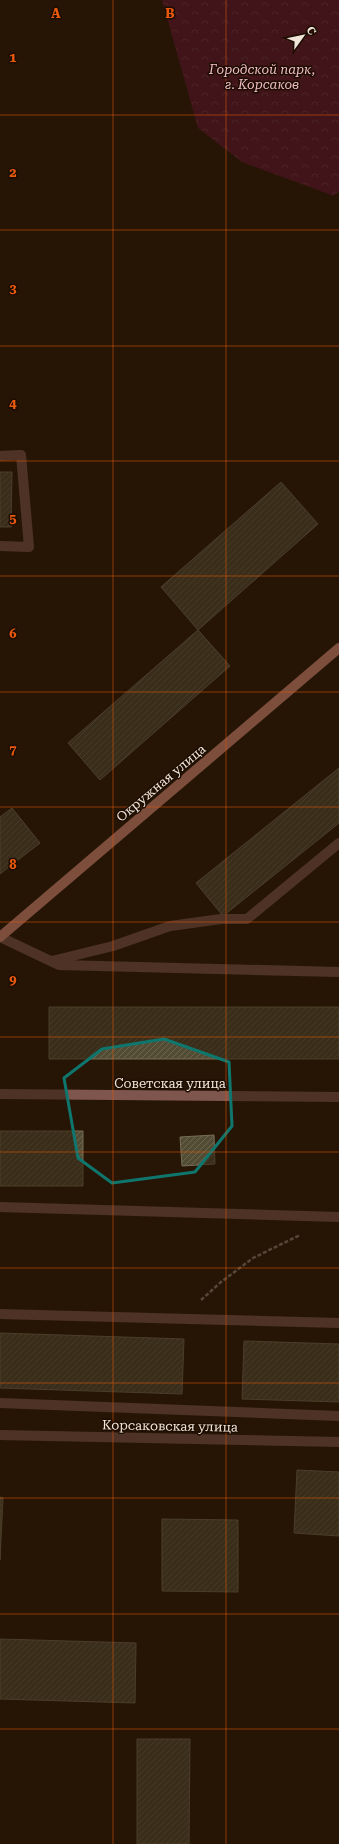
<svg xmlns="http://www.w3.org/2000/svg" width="339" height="1844" viewBox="0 0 339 1844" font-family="'Roboto Serif',serif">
<defs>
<pattern id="park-crowns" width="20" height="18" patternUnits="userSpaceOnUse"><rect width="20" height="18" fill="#60132f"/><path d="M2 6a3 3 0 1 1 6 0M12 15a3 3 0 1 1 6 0" fill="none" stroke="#77354d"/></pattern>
<pattern id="building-hatch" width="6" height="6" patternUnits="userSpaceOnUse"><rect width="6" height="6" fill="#534c34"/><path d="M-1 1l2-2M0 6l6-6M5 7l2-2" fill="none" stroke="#6c6651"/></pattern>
</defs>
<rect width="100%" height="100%" fill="#271606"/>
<path fill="url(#park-crowns)" d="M162 0H339V191L334 196 242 162 198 128Z"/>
<path fill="url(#building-hatch)" stroke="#766e54" d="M0 472H12L11 527H0Z
M281 482 318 524 198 630 161 587Z
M198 630 230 666 100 780 68 743Z
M339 768V823L223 916 196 883Z
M12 808 40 843 0 874V817Z
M49 1007H339V1059H49Z
M0 1131H83V1186H0Z
M214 1135 215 1164 182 1166 180 1137Z
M0 1333 184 1339 182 1394 0 1388Z
M244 1341 339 1344V1402L242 1399Z
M297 1470 339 1472V1536L294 1533Z
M0 1497 3 1498 0 1560Z
M162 1519 238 1520V1592L162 1591Z
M0 1639 136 1643 135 1703 0 1699Z
M137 1739H190L189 1844H137Z"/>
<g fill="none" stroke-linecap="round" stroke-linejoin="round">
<path stroke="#908275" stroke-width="2.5" stroke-dasharray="4 2" stroke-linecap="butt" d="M201 1300 221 1282 253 1258 300 1235"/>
<path stroke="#7f564d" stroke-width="10" d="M0 456 21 455 29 547 0 546
M0 937 59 965 339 972
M52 961 113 946 170 926 221 919H247L339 843
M0 1094 339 1097
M0 1207 339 1217
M0 1314 339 1323
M0 1403 339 1416
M0 1435 339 1442"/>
<path stroke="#e6927f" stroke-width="10" d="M0 937 339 648"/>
</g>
<path d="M0 0H339V1844H0ZM164 1039 229 1062 232 1126 195 1172 112 1183 78 1158 64 1078 102 1049Z" fill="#271606" fill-opacity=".55" fill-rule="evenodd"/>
<path fill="none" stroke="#0f766e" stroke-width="3" stroke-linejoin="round" d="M164 1039 229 1062 232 1126 195 1172 112 1183 78 1158 64 1078 102 1049Z"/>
<path fill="none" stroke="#e8590c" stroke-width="1" stroke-opacity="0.55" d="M113 0V1844M226 0V1844M0 115H339M0 230H339M0 346H339M0 461H339M0 576H339M0 692H339M0 807H339M0 922H339M0 1037H339M0 1152H339M0 1268H339M0 1383H339M0 1498H339M0 1614H339M0 1729H339"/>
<g text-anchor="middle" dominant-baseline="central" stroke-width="3" stroke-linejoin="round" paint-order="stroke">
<g font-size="13" font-style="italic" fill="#f0bcc8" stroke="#1d0d01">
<text x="262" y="69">Городской парк,<tspan x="262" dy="15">г. Корсаков</tspan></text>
</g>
<g font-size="13" fill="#f1e5da" stroke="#1d0d01">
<text transform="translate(161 783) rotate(-40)">Окружная улица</text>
<text x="170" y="1083">Советская улица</text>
<text transform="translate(170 1426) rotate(1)">Корсаковская улица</text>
</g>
</g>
<g font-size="13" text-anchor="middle" font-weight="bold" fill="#e8590c" stroke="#1d0d01" stroke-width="3" stroke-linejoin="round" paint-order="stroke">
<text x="56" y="18">A</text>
<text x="170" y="18">B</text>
<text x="13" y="62">1</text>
<text x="13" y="177">2</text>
<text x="13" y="293">3</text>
<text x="13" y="408">4</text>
<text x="13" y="523">5</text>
<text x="13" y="638">6</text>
<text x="13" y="754">7</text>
<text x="13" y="869">8</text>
<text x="13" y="984">9</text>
</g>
<g transform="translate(303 36) rotate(57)" stroke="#1d0d01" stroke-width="3" paint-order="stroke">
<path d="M0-3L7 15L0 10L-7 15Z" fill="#f1e5da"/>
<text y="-6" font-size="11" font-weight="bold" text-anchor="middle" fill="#f1e5da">С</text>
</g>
</svg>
